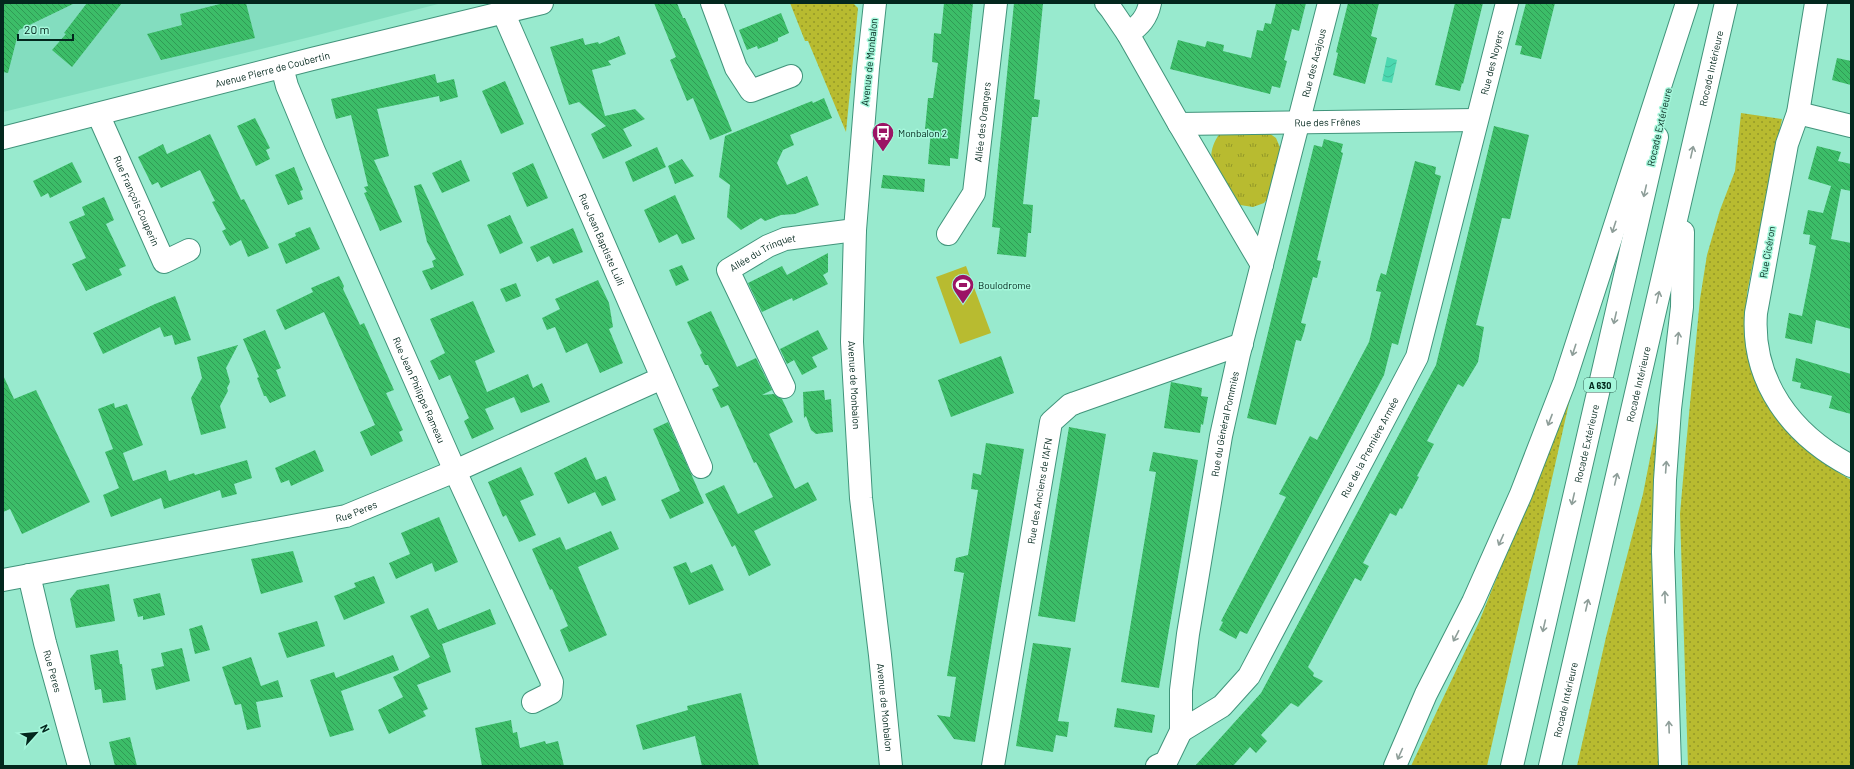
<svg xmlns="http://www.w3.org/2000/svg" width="1854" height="769" viewBox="0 0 1854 769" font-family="Barlow,sans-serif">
<defs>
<pattern id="grass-dots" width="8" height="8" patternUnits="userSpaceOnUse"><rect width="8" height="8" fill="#b8bb30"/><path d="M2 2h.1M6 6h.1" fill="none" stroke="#939828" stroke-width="1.8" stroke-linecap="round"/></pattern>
<pattern id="park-tufts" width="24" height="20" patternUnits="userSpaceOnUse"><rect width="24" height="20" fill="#b8bb30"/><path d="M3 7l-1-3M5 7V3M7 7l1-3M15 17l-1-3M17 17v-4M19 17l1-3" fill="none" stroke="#939828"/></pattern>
<pattern id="water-waves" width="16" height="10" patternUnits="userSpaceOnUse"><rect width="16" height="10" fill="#4bd8b0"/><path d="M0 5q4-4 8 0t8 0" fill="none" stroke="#40b997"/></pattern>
<pattern id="building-back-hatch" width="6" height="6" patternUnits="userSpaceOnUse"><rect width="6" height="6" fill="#3cbd68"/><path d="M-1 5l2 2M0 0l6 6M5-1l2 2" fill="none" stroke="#309a55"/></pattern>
</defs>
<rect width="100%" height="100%" fill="#98eace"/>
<path fill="#83ddbf" d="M3 3H442L314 36 3 112Z"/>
<path fill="url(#grass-dots)" d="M790 3H853L858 8 846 132 808 41H805Z
M1741 113 1782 119 1747 293 1745 334 1753 368 1774 414 1798 443 1839 473 1851 480V766H1688L1680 514 1686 446 1700 299 1707 255 1720 210 1735 171Z
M1572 390 1487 766H1411L1479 622Z
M1660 407 1658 766H1577L1606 637 1643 494Z"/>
<path fill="url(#park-tufts)" d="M1265 130 1276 138 1282 152 1271 194 1264 203 1253 207 1240 205 1234 201C1219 176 1200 161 1220 133Z"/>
<path fill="#b8bb30" d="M966 266 991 333 960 344 936 277Z"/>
<path fill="url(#water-waves)" d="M1387 57 1397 60 1392 83 1382 81Z"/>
<path fill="url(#building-back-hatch)" d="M3 3H75L19 30 8 73 3 72Z
M87 3H122L72 67 52 50 66 34 64 33Z
M224 3H246L255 38 161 60 147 34 182 25 180 14Z
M654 3H677L683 18H685L689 27 732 131 710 140 693 98 687 101 670 60 676 57Z
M944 3H973L958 159 950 158V166L928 164 931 130 925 129 928 98H933L938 63 932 62 934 33 941 34Z
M1014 3H1043L1034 99 1040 100 1038 117H1032L1023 204 1033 205 1031 233H1028L1026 257 997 254 1000 228 992 227Z
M1276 3H1306L1299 31 1292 29 1284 60 1287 61 1280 88 1272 86 1270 94 1170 69 1178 40 1205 47 1207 41 1224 45 1223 51 1251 58 1257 30 1263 31 1265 23 1271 24Z
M1348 3H1379L1371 36 1377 38 1365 84 1333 75 1338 53 1336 52Z
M1455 3H1483L1463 84 1462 83 1460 91 1435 85Z
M1526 3H1555L1541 59 1520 54 1522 46 1515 45Z
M781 13 789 33 778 38V41L758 49 757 46 747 50 739 30Z
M619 36 626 54 608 61 611 65 592 70 605 116 635 109 645 119 623 129 632 146 603 159 591 134 606 126 579 102 569 105 550 47 583 38 585 45 598 42 599 44Z
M1837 58 1851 61V85L1832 80Z
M435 74 437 83 454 79 458 97 440 102 439 96 377 109 389 156 374 160 402 222 380 231 364 193 367 192 364 187 368 186 351 115 336 119 331 99Z
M505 81 524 124 501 134 482 91Z
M824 98 832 118 790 135 794 145 783 150 777 163 787 185 807 176 819 205 795 214 781 215 765 221 761 218 741 230 727 217 730 185 719 177 725 136 812 101 813 103Z
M255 118 270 148 266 150 270 159 256 166 237 126Z
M1494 126 1529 135 1510 219 1502 218 1483 297 1476 325 1484 327 1478 362 1463 387 1458 384 1444 409 1427 441 1434 444 1417 476 1419 477 1402 509 1400 508 1396 516 1390 513 1363 563 1369 566 1361 581 1355 578 1308 667 1314 673 1313 676 1323 681 1298 707 1291 703 1261 735 1267 741 1256 753 1250 747 1233 766H1195L1261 693 1436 365Z
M210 134 241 200 244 199 269 248 248 257 241 240 230 246 222 231 226 229 212 202 215 201 200 170 161 188 158 182 152 185 138 157 163 144 167 154Z
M1324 139 1343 144 1341 152 1343 153 1317 260 1321 261 1317 278 1313 277 1301 323 1306 324 1304 332 1301 341 1296 340 1276 425 1247 418 1314 145 1322 147Z
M1817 146 1841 152 1838 161 1851 164V191L1841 189 1831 239 1851 243V329L1816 320 1812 344 1785 338 1789 313 1802 316 1816 246 1809 244 1810 235 1803 234 1808 210 1823 213 1831 186 1808 179Z
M657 147 666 167 633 182 625 162Z
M682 159 694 176 675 184 668 166Z
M461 160 470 181 442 193 432 173Z
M1415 161 1436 167 1435 174 1441 176 1398 345 1392 343 1384 375 1247 634 1240 631 1236 639 1219 630 1223 622 1221 621 1286 497 1279 494 1310 436 1317 440 1369 342 1381 292 1376 291 1378 282 1381 273 1386 275Z
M72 162 82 182 50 198 48 193 41 197 33 181Z
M533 163 548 198 527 207 512 173Z
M294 167 303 190 300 191 303 199 288 205 275 175Z
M883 175 925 179 924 192 881 188Z
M421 184 464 275 431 290 422 271 434 267 432 261 436 259 427 242 414 186Z
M675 195 695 239 682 244 677 234 659 243 644 210Z
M104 197 114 220 106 224 126 266 119 269 122 275 86 291 72 264 86 258 69 222 85 215 82 207Z
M510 215 523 243 500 254 487 225Z
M310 227 320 249 286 264 278 244 296 236 295 233Z
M573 228 583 252 553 264 549 256 537 262 530 247Z
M828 253V272L823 275 828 284 793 301 792 298 762 312 748 283 782 266 787 275Z
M682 265 689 280 676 286 669 270Z
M339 276 344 286 343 289 360 325 364 323 394 390 386 393 403 430 399 432 403 441 371 456 360 432 375 425 324 312 285 330 276 310 313 292 311 288Z
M598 280 609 303 613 327 609 329 623 363 600 373 587 343 566 353 555 327 547 330 542 318 560 309 555 299Z
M516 283 521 296 506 302 500 289Z
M175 296 191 340 175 345 172 335 164 337 160 327 103 354 93 333 155 304Z
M473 301 495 352 475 361 487 392 528 374 533 388 542 383 550 402 521 413 514 397 485 409 494 429 472 439 464 421 469 418 450 375 439 380 430 361 445 353 430 319Z
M711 311 737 367 756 358 772 390 762 395 774 394 782 399 793 422 769 434 795 489 808 482 817 500 754 531 771 565 749 576 735 545 732 547 705 494 724 485 738 514 773 497 756 462 754 463 728 405 721 408 712 389 719 386 708 365H705L700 355 702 353 687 322Z
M265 330 281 368 276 370 286 396 270 403 266 396H264L257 378 259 377 243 339Z
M818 330 828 349 812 357 817 367 802 375 794 360 787 364 780 349Z
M238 345 226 368 230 382 227 388 228 391 220 406 226 428 201 435 191 398 202 378 197 357Z
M1001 356 1014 393 951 417 938 380Z
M1796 358 1851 374V414L1829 408 1832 396 1800 388 1801 383 1792 381Z
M3 375 14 399 36 390 90 502 22 534 10 509 3 512Z
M1171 382 1202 388 1201 396 1208 397 1203 425 1201 424 1200 433 1164 428Z
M824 390 825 400 831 399 833 432 816 434 811 430 806 416 804 418 803 392Z
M114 403 115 408 127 404 143 445 123 453 133 481 166 470 169 481 194 473 195 475 247 460 252 478 234 484 237 494 222 498 220 490 164 509 161 498 111 517 103 495 119 488 105 452 113 449 98 409Z
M668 422 704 503 670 519 661 500 680 491 653 429Z
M1069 427 1106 434 1075 622 1038 616Z
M986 443 1024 449 975 742 954 739 937 715 950 717 956 677 947 676 964 573 954 571 956 558 968 555 978 490 971 489 973 473 981 475Z
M315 450 324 471 291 486 289 480 281 483 275 468Z
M1153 452 1198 460 1159 688 1121 682 1156 472 1149 471Z
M586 457 596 480 606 476 616 500 602 506 595 492 568 504 554 473Z
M521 467 534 495 520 501 536 535 519 542 506 515 503 517 488 482Z
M439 517 458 562 435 572 432 563 396 579 389 563 410 554 401 533Z
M611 531 619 549 578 567 607 635 569 652 560 630 568 626 552 589 550 590 532 549 560 537 566 550Z
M293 551 303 582 261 594 251 559Z
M686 562 691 573 712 564 724 590 689 605 673 567Z
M374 576 385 603 344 620 334 596 356 587 354 583Z
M109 584 115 621 76 628 70 599 77 590Z
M160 593 165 615 143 620V616L138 617 133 599Z
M428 608 438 630 490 609 496 624 442 644 451 672 417 685 428 709 423 711 426 716 389 734 378 710 403 697 393 677 430 657 410 616Z
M317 621 325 646 287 658 278 633Z
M202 625 210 650 195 654 189 629Z
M1033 643 1071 648 1058 721 1069 722 1067 737 1056 735 1053 752 1016 746Z
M182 648 190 681 156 690 151 669 164 666 161 653Z
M118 650 120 664H122L126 700 103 703 101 689 95 690 90 655Z
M393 655 399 670 341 691 354 730 330 737 310 680 334 672 336 678Z
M251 657 261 686 278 680 283 697 256 702 261 727 247 730 241 704 235 705 222 667Z
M741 693 759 766H702L695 736 643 750 636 725 688 710 687 706Z
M1117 708 1155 715 1152 733 1114 727Z
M511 720 513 733 517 732 520 748 545 741 546 744 558 741 564 766H482L475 728Z
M130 737 137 766H115L109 742Z"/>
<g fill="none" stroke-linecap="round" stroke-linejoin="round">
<g stroke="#41947b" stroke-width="24">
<g id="minor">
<path d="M712 3 736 68 751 91 791 76"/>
<path id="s1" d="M875 3 868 68 855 230 852 342 861 498 880 655 891 766"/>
<path id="s2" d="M1106 3 1111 9 1128 34 1179 124 1476 120"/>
<path d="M1816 3 1798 113 1787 144 1756 313C1751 382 1792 435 1851 466"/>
<path id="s3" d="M503 12 701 467"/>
<path d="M1128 34C1140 25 1147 18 1150 3"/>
<path id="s4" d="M282 67 287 86 314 151 455 471 552 682 551 693 533 702"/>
<path d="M1798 113 1851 126"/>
<path id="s5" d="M98 114 164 262 189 250"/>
<path d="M1179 124 1262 265"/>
<path id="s6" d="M3 138 312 59 542 3"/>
<path id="s7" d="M948 234 974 193 996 3"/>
<path id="s8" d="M784 387 728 270 768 246 785 239 855 230"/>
<path id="s9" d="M29 575 45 643 79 766"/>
<path id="s10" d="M3 580 346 516 455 471 662 378"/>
<path id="s11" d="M1181 731 1222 706 1249 676 1417 357 1507 3"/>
<path id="s12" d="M993 766 1051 422 1070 405 1075 403 1242 344"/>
<path id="s13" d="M1157 766 1166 762 1181 731V690L1188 634 1221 436 1239 354 1329 3"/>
</g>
</g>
<g stroke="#41947b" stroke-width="24">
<g id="highway">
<path d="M1395 766 1426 694 1473 602 1521 494 1564 383 1687 3"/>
<path id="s14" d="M1512 766 1657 137"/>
<path id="s15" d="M1550 766 1726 3"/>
<path d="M1670 766 1663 552 1665 480 1670 409 1682 307 1683 232"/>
</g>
</g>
<use href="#minor" stroke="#fff" stroke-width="22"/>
<use href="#highway" stroke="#fff" stroke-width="22"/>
</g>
<defs><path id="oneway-shaft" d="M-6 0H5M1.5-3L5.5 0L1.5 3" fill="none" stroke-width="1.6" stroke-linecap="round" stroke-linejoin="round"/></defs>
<g stroke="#8e9e99">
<use href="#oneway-shaft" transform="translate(1692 152) rotate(-77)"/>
<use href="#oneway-shaft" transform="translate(1645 191) rotate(103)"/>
<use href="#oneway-shaft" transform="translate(1614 227) rotate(108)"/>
<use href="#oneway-shaft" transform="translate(1658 297) rotate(-77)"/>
<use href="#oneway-shaft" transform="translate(1615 318) rotate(103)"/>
<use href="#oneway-shaft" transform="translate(1678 338) rotate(-84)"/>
<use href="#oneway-shaft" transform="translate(1574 350) rotate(108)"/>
<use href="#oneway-shaft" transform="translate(1550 420) rotate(111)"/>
<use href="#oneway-shaft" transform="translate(1666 467) rotate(-86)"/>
<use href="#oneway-shaft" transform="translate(1616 479) rotate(-77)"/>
<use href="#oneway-shaft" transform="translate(1573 499) rotate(103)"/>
<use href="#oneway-shaft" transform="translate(1501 540) rotate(114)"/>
<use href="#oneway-shaft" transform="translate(1665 597) rotate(-92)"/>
<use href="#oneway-shaft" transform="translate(1587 605) rotate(-77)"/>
<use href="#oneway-shaft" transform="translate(1544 626) rotate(103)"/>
<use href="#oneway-shaft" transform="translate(1456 636) rotate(117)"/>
<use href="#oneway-shaft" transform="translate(1669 727) rotate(-92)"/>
<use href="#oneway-shaft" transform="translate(1400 754) rotate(114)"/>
</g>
<defs>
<g id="bus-pin" transform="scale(1.15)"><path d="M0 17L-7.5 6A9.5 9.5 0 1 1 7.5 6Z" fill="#9b1465" stroke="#a5f7db"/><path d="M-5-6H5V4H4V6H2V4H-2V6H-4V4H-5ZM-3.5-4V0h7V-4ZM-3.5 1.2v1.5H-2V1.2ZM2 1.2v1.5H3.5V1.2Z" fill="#fff"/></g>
<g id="stadium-pin" transform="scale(1.15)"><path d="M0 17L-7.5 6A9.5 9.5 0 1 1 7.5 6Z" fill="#9b1465" stroke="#a5f7db"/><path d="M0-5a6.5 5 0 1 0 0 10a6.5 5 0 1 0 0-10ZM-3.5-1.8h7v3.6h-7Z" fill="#fff"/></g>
</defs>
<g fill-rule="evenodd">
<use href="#bus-pin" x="883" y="133"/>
<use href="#stadium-pin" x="963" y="285"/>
</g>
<g text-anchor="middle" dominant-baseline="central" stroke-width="3" stroke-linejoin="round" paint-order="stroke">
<rect fill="#a5f7db" stroke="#346556" stroke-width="1" x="1584" y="378" width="32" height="14" rx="3"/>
<g font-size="9" font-weight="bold" fill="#03271d">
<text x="1600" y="385">A 630</text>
</g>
<g font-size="10" fill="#03271d" stroke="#a5f7db">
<text transform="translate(869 62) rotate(-84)">Avenue de Monbalon</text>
<text stroke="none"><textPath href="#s11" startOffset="753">Rue des Noyers</textPath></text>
<text stroke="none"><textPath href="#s13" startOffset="727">Rue des Acajous</textPath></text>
<text stroke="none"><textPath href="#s6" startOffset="278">Avenue Pierre de Coubertin</textPath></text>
<text stroke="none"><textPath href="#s15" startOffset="716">Rocade Intérieure</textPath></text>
<text stroke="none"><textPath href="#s7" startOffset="120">Allée des Orangers</textPath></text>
<text stroke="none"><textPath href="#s2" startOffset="290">Rue des Frênes</textPath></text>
<text transform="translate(1659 127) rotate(-77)">Rocade Extérieure</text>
<text stroke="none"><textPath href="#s5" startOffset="95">Rue François Couperin</textPath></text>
<text stroke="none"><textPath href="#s3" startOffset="248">Rue Jean Baptiste Lulli</textPath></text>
<text transform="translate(1767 252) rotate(-80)">Rue Cicéron</text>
<text stroke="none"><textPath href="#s8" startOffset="169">Allée du Trinquet</textPath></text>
<text stroke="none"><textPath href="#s1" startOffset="383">Avenue de Monbalon</textPath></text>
<text stroke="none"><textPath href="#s15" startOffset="392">Rocade Intérieure</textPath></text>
<text stroke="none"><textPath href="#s4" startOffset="351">Rue Jean Philippe Rameau</textPath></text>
<text stroke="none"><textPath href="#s13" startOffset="355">Rue du Général Pommiès</textPath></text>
<text stroke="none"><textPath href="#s14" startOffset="331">Rocade Extérieure</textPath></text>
<text stroke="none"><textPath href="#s11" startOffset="347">Rue de la Première Armée</textPath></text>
<text stroke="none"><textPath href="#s12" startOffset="279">Rue des Anciens de l'AFN</textPath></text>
<text stroke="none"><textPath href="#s10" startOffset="360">Rue Peres</textPath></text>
<text stroke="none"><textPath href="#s9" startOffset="99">Rue Peres</textPath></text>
<text stroke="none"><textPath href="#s15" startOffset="68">Rocade Intérieure</textPath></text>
<text stroke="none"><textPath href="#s1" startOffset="707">Avenue de Monbalon</textPath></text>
</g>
<g font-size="10" fill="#03271d" stroke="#a5f7db" text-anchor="start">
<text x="898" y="133">Monbalon 2</text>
<text x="978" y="285">Boulodrome</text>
</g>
</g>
<rect width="1854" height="769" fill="none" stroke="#03271d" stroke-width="8"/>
<g transform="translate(36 733) rotate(63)" stroke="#a5f7db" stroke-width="3" paint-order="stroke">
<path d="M0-3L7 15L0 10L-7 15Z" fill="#03271d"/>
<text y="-6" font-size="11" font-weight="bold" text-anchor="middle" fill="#03271d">N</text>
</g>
<path d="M18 34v6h55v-6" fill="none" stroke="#03271d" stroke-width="2"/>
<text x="24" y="34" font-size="12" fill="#03271d" stroke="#a5f7db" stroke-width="3" paint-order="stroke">20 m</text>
</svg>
